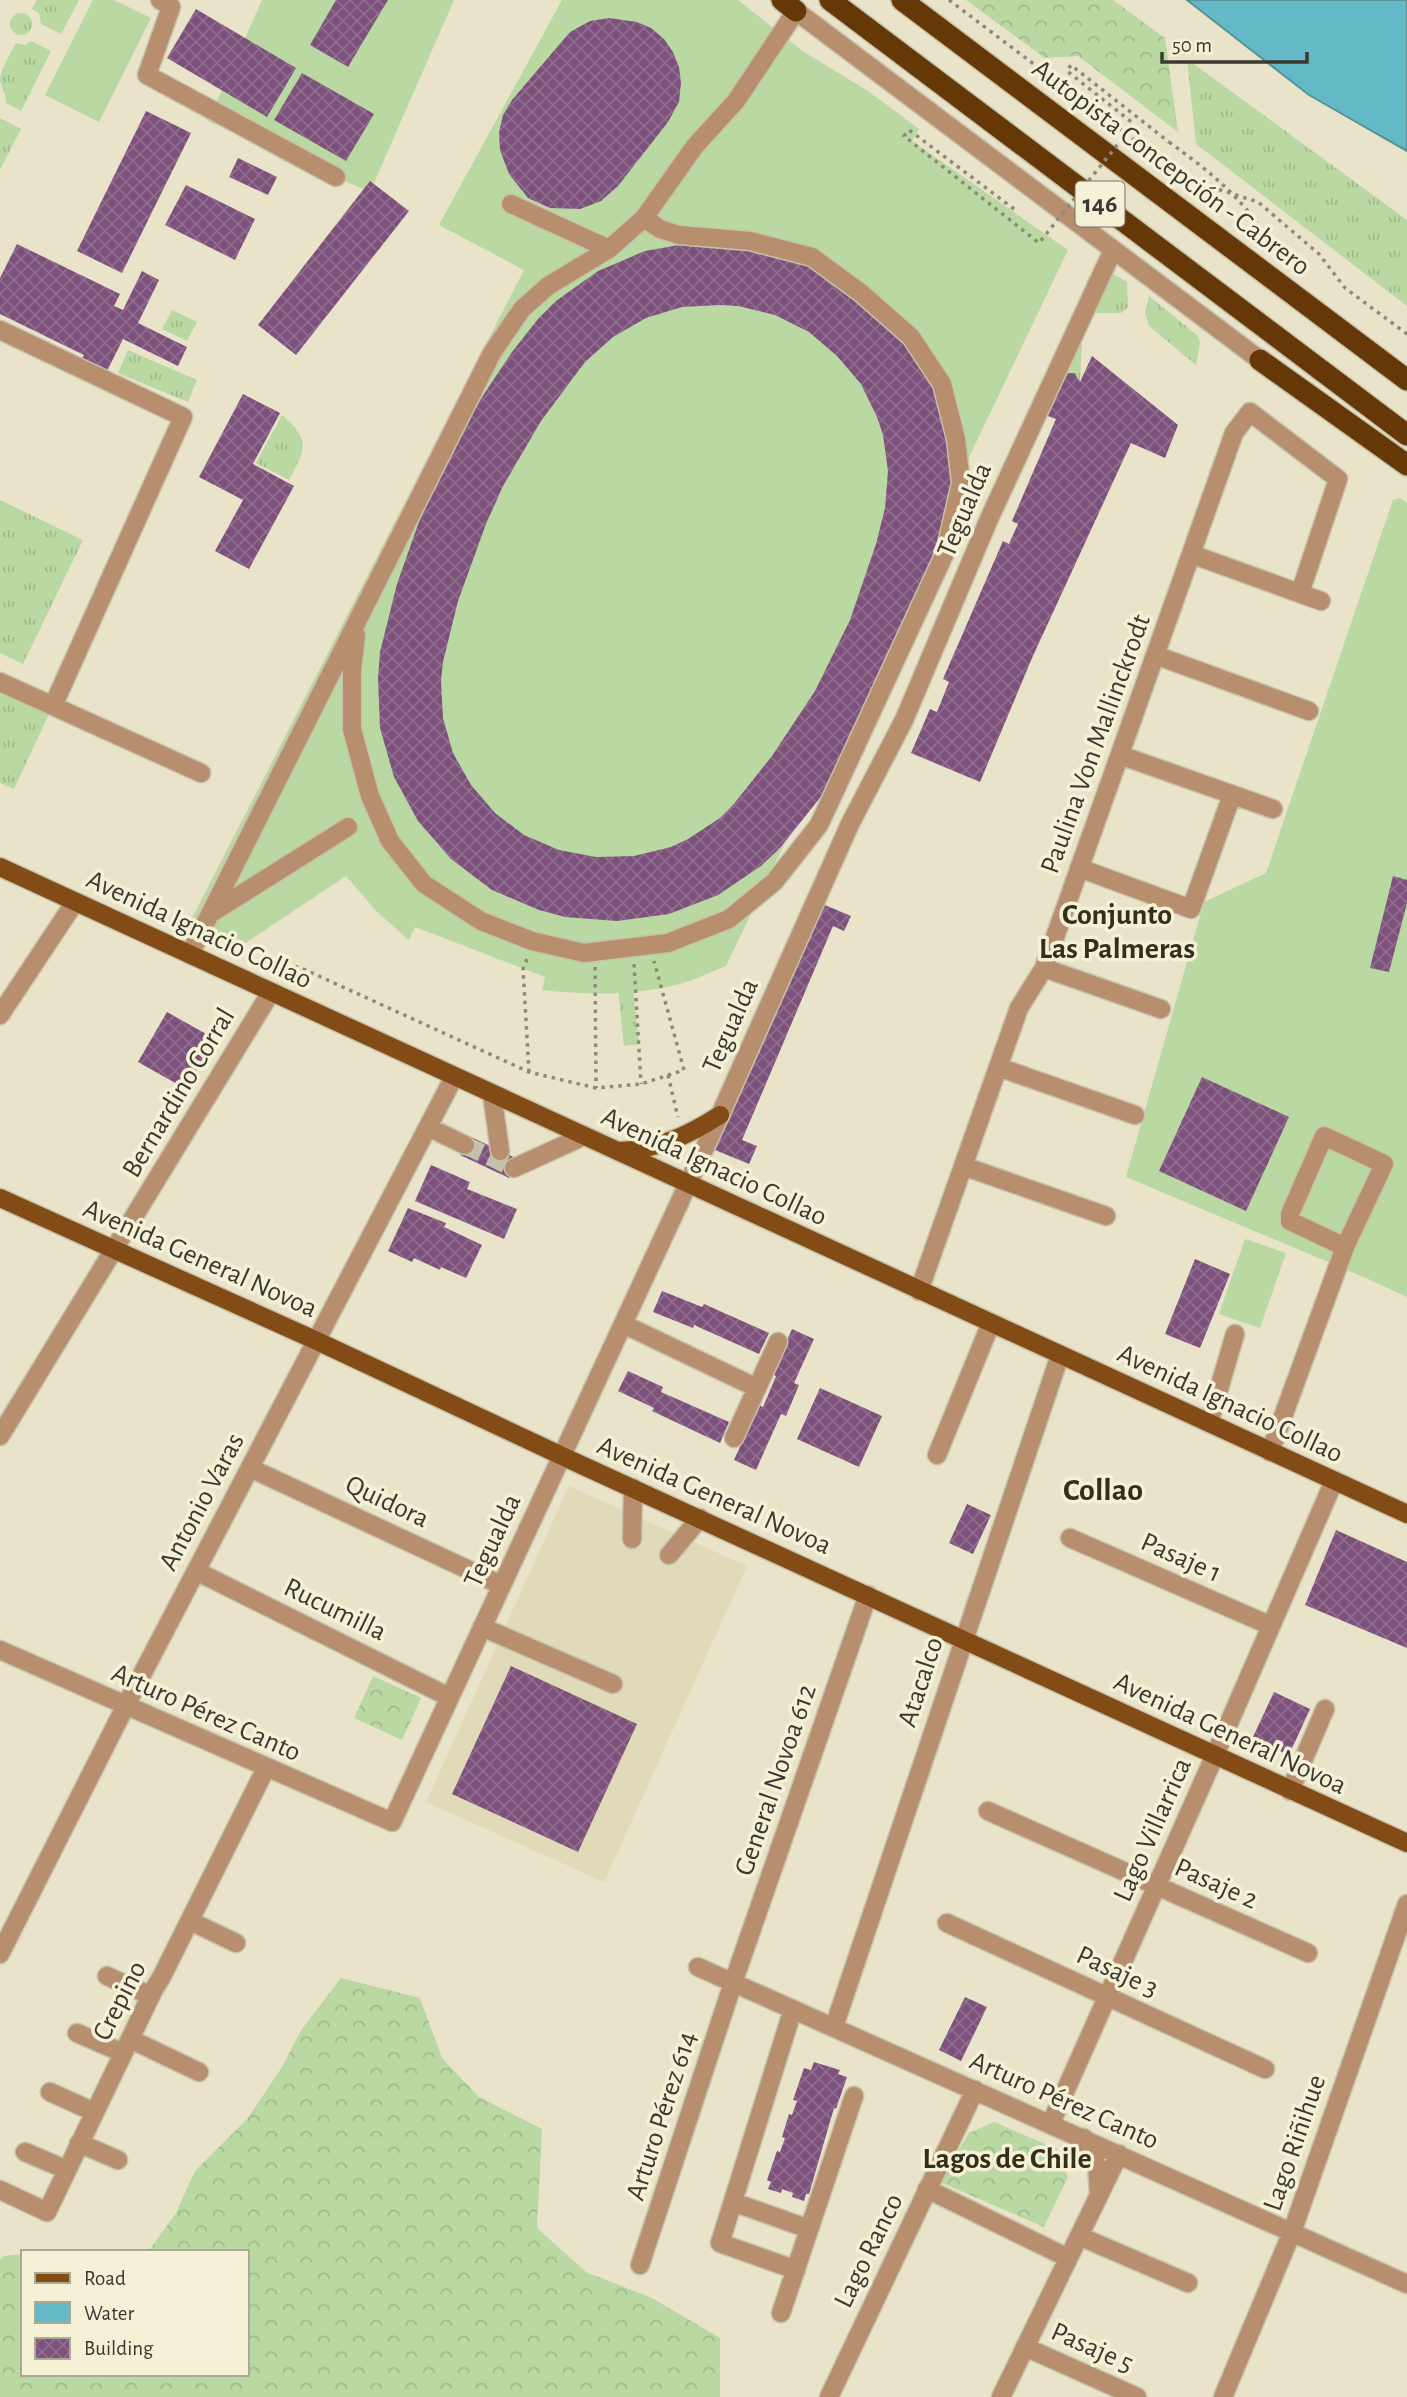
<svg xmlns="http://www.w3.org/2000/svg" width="1407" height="2397" viewBox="0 0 1407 2397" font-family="'Alegreya Sans',sans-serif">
<defs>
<pattern id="grass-tufts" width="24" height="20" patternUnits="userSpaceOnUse" patternTransform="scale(1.75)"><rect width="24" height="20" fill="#bad8a1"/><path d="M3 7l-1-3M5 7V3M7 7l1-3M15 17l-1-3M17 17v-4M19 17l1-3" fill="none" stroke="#a1ba8b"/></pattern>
<pattern id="forest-crowns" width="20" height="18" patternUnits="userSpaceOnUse" patternTransform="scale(1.75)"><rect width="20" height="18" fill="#bad8a1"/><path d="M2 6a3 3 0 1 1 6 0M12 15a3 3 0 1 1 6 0" fill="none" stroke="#a1ba8b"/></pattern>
<pattern id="building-cross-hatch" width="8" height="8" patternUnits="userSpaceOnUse" patternTransform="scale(1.75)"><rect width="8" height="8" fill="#7d517c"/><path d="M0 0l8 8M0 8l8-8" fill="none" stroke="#8f6e8d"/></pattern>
</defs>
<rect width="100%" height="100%" fill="#e8e3c9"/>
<path fill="#e0dab8" d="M569 1486 747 1566 604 1882 426 1802Z"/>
<path fill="url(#grass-tufts)" d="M37 0H79L61 34 41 24 39 13 32 9Z
M10 24a11 11 0 1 1 22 0a11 11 0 1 1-22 0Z
M31 41 51 51 21 111 6 103C6 94 2 89 0 81 0 70 11 53 16 43L25 45Z
M1187 59 1407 220V306L1196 144Z
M0 118 21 129 0 170Z
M1113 274 1127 282 1128 307 1121 313H1092L1080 342 1082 343 1080 381 1079 384V378L1075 373H1066L1103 278Z
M1149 296 1198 336 1200 343 1196 365 1149 326 1145 312Z
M172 310 197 322 187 341 162 329Z
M128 350 197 380 188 402 118 373Z
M282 415C311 440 306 449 289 480L256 463Z
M0 500 83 540 23 664 0 653Z
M0 691 49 714 14 789 0 783Z
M628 941 639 1044 624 1046 613 943Z"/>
<path fill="url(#forest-crowns)" d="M966 0H1113L1165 38 1178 132 1078 56 1045 58Z
M373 1676 421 1698 402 1740 354 1718Z
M341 1978 420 1998 442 2058 479 2097 542 2129 537 2228 586 2272 652 2298 720 2338V2397H0V2260L3 2256 23 2254V2374H247V2252H148L176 2213 195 2171 248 2118 282 2067 302 2029Z
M994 2122 1057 2149 1068 2177 1044 2227 940 2182 969 2133Z"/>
<path fill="#bad8a1" d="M93 0H114L151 18 99 122 45 95Z
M262 0H454L370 192 208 121Z
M562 0H738L804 52 868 91 919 129 912 141 1068 250 726 966C710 972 695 980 679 984 633 996 588 995 542 990L545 977 415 927 409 940 376 911 346 876 241 946 190 922 524 270 439 225Z
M1400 498 1407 503V1297L1366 1278 1126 1177 1204 902 1266 873 1393 500Z
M1245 1239 1286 1253 1260 1328 1219 1314Z"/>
<path fill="#63bac6" stroke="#579499" stroke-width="2" d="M1187 0H1407V151L1309 95Z"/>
<path fill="url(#building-cross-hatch)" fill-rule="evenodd" d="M336 0H388L348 67 310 45Z
M196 9 296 68 267 117 167 58Z
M609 18 637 22 651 28 664 39 673 52 679 67 681 83 679 102 668 122 618 186 601 201 580 209 550 208 528 198 509 174 500 150 499 132 503 115 512 100 570 32 590 21Z
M302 73 374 114 346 161 274 120Z
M146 111 191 133 122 273 77 251Z
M238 158 277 177 268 195 229 177Z
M370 181 409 211 296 355 258 325Z
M186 185 255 219 235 260 165 225Z
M696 242 798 256 883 311 927 372 937 395 945 419 952 469 951 494 938 562 848 759 823 794 780 848 761 866 718 895 669 914 617 921 565 917 539 910 492 890 451 859 418 821 394 777 380 728 378 678 380 652 397 584 427 499 466 421 512 352 538 319 556 301 598 271 645 251ZM720 305 738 306 775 315 809 332 837 356 861 384 877 417 883 435 888 471 885 508 876 544 850 620 815 691 772 756 733 805 720 818 688 839 671 847 634 856 596 857 559 850 524 835 495 813 471 785 453 753 443 718 441 681 443 662 458 601 486 524 503 486 541 421 585 362 613 337 646 318 682 307Z
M17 244 120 294 114 306 123 310 142 271 159 280 138 323 187 347 178 366 123 339 106 373 81 361 84 355 0 314V278Z
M1092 356 1178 425 1165 458 1131 443 1032 658 980 782 911 753 930 709 937 712 949 682 943 679 1003 541 1009 544 1018 524 1012 521 1056 419 1045 415 1066 373H1075L1080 382Z
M243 394 280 413 253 464 294 486 249 569 215 551 243 500 199 477Z
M1393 876 1407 880V903L1389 972 1370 968Z
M820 903 851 916 844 931 833 926 742 1140 757 1146 749 1164 715 1150Z
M167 1012 215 1039 186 1089 138 1062Z
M1202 1077 1289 1117 1246 1211 1159 1171Z
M469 1136 518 1159 509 1178 460 1155Z
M431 1165 470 1182 467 1189 517 1209 504 1239 415 1201Z
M408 1208 446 1223 444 1227 482 1245 466 1278 441 1267 440 1270 414 1258 412 1262 388 1251Z
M1195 1259 1230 1274 1200 1348 1165 1334Z
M662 1291 702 1307 704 1304 769 1333 759 1354 694 1325 693 1328 653 1312Z
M792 1329 814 1339 794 1383 799 1385 786 1416 781 1414 756 1470 734 1460 759 1405 763 1407 776 1376 772 1374Z
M628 1371 663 1387 661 1392 729 1422 720 1443 652 1411 654 1408 618 1391Z
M820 1388 882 1416 859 1467 797 1439Z
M967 1504 991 1515 973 1554 949 1543Z
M1336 1530 1407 1562V1648L1305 1605Z
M511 1666 637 1724 578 1852 452 1794Z
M1274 1692 1310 1709 1289 1755 1252 1739Z
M965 1997 987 2007 961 2061 939 2050Z
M814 2062 840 2070 838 2074 847 2077 836 2109 834 2108 809 2194H806L804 2201 792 2197 793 2193 782 2189 781 2193 768 2189 771 2182 767 2180 777 2151 780 2152 785 2138 782 2137 789 2114 792 2115 797 2101 793 2100 804 2068 811 2070Z"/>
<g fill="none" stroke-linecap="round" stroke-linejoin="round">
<path stroke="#c6c1aa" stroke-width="18" stroke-dasharray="18 9" stroke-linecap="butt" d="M465 1145 514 1168"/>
<g stroke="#c6c1aa" stroke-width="21">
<path id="minor" d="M160 0 171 7 147 75 336 177
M511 204 609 249
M0 330 183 417 53 706
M1191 554 1321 601
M356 635 352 670V729L370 796 390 841 424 884 481 921 532 941 584 953 668 943 729 919 774 882 819 825 945 553 961 483 956 439 942 384 911 337 861 293 812 257 750 241 679 235 660 229 644 218
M1155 655 1309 711
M0 682 201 773
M1120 755 1273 809
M1079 868 1191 909 1232 795
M210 914 348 827
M190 954 492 353 522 309 548 286 609 249 644 218 695 146 736 101 796 11 1260 360
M1044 968 1161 1009
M0 1015 75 902
M998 1067 1135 1115
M492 1094 500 1151
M428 1127 465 1145
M963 1166 1106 1216
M514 1168 584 1136
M919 1291 1019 1008 1044 968 1234 433 1250 412 1338 479 1300 593
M623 1324 757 1388
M1209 1423 1235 1334
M0 1436 271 992
M734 1438 778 1342
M1270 1452 1345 1247 1384 1164 1324 1136 1290 1214V1221L1345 1247
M937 1455 991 1323
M250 1468 501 1585
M1070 1538 1271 1626
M632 1539 633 1488
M669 1555 700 1518
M196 1571 449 1697
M482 1627 613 1684
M0 1650 392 1822 720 1115 850 824 904 720 989 519 1113 250
M1290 1791 1325 1709
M988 1811 1308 1953
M190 1921 236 1943
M947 1923 1265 2069
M0 1954 125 1707 454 1077
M698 1967 1407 2284
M107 1976 151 1996
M793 2009 720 2243 796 2270
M834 2027 1060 1355
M77 2033 123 2053
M130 2039 199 2072
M50 2092 94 2112
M1051 2123 1215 1755 1334 1481
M1084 2138 1097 2166 1099 2194
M79 2143 118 2160
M25 2152 67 2170
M927 2189 1068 2258
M0 2190 47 2212 154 1989 161 1978 266 1768
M733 2202 809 2229
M1079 2236 1188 2283
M640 2265 733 1983 868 1595
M781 2313 854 2096
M1025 2347 1137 2397
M829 2397 975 2090
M1001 2397 1119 2154
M1223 2397 1292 2232 1407 1904"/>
</g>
<g stroke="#c6c1aa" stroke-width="21">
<path id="major" d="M0 867 1407 1514
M619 1151C657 1150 689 1135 720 1115
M0 1198 317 1341 577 1463 1407 1843"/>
</g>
<g stroke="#c6c1aa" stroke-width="24">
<path id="highway" d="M782 0 796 11
M830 0 1407 435
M902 0 1407 380
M1260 360 1407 465"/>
</g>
<path stroke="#8d8a78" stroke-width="3.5" stroke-dasharray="3.5 5" stroke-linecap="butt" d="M949 0 1186 179 1258 202 1319 254 1345 288 1407 334
M1169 142C1206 169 1228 186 1257 222
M527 959 523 969 529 1072
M634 964 641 1084
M595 967 596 1088
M275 976 278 968 285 966 299 967 529 1072 596 1088 641 1084 684 1070 654 961
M668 1075 678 1117"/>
<use href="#minor" stroke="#b78f6f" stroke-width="18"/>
<use href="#major" stroke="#834b16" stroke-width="18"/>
<use href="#highway" stroke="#673807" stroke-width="21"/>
<path stroke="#8d8a78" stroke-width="3.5" stroke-dasharray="3.5 5" stroke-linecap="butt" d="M1014 209 909 130 904 136 1039 243 1134 124 1067 71 1071 65 1169 142"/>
</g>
<g text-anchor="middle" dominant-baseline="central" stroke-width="7" stroke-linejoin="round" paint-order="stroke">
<rect fill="#f5f1d6" stroke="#747162" stroke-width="2" x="1075.5" y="181.5" width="49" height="45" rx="5"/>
<g font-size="26" font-weight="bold" fill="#3c3a30">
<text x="1100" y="204">146</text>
</g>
<g font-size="28" fill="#3c3a30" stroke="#f5f1d6">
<text transform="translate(1171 168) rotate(37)">Autopista Concepción - Cabrero</text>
<text transform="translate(965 510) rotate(-67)">Tegualda</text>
<text transform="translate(1096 744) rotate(-70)">Paulina Von Mallinckrodt</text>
<text transform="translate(199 930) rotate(25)">Avenida Ignacio Collao</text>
<text transform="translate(731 1026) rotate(-66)">Tegualda</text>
<text transform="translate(179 1093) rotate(-59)">Bernardino Corral</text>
<text transform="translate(714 1167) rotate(25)">Avenida Ignacio Collao</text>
<text transform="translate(200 1259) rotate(24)">Avenida General Novoa</text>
<text transform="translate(1230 1404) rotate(25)">Avenida Ignacio Collao</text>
<text transform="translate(714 1496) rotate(24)">Avenida General Novoa</text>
<text transform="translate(202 1502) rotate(-62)">Antonio Varas</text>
<text transform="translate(387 1502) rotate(25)">Quidora</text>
<text transform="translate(493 1541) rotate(-65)">Tegualda</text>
<text transform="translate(1181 1558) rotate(24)">Pasaje 1</text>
<text transform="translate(335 1610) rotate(26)">Rucumilla</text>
<text transform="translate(921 1682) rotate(-72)">Atacalco</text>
<text transform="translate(206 1713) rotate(24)">Arturo Pérez Canto</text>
<text transform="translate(1230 1734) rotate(25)">Avenida General Novoa</text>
<text transform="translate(776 1780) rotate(-71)">General Novoa 612</text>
<text transform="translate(1153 1830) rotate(-66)">Lago Villarrica</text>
<text transform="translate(1216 1884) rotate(24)">Pasaje 2</text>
<text transform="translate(1117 1972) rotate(25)">Pasaje 3</text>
<text transform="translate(120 2001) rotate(-63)">Crepino</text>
<text transform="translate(1064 2101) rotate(24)">Arturo Pérez Canto</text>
<text transform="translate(662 2116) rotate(-72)">Arturo Pérez 614</text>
<text transform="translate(1295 2143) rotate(-71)">Lago Riñihue</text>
<text transform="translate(869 2251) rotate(-64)">Lago Ranco</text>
<text transform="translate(1092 2348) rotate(24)">Pasaje 5</text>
</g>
<g font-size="30" font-weight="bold" fill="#332f19" stroke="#f5f1d6">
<text x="1117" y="915">Conjunto<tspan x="1117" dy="34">Las Palmeras</tspan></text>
<text x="1007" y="2159">Lagos de Chile</text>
</g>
<g font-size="32" font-weight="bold" fill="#332f19" stroke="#f5f1d6">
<text x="1103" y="1490">Collao</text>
</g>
</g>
<rect x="21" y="2250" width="228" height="126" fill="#f5f1d6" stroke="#aba894" stroke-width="2"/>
<rect x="35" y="2273" width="35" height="10" fill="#834b16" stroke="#aba894" stroke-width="2"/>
<text x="84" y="2285" font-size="21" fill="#3c3a30">Road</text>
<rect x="35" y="2302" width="35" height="21" fill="#63bac6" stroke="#aba894" stroke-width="2"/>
<text x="84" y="2320" font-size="21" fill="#3c3a30">Water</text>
<rect x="35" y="2338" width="35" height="21" fill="url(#building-cross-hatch)" stroke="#aba894" stroke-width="2"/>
<text x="84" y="2355" font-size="21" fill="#3c3a30">Building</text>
<path d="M1162 52v10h145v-10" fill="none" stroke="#3c3a30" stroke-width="3.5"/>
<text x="1172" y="52" font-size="21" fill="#3c3a30" stroke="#f5f1d6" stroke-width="5" paint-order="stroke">50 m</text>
</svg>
